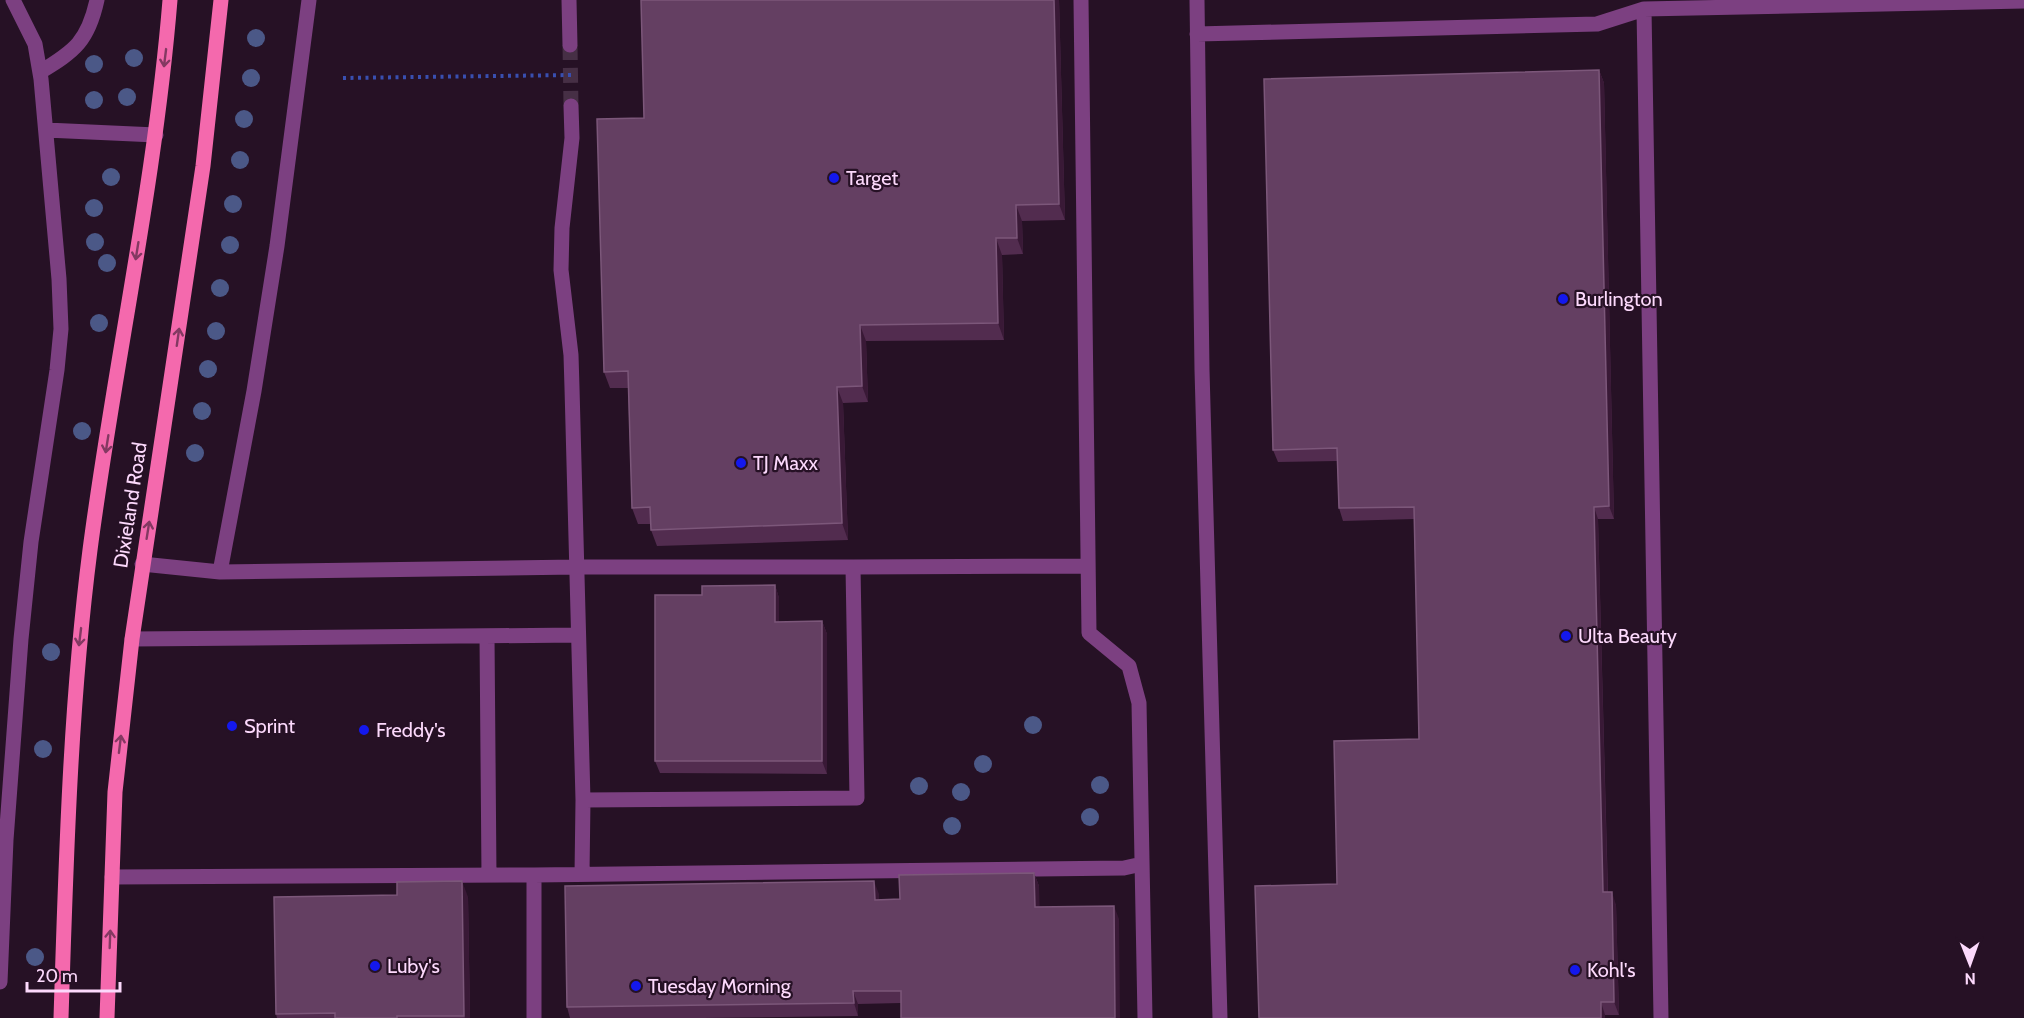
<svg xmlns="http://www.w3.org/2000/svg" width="2024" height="1018" viewBox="0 0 2024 1018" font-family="Cabin,sans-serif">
<rect width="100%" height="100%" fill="#261125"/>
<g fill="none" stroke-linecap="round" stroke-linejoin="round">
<path stroke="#462f45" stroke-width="15" stroke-dasharray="15 8" stroke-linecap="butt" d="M570 45 571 106"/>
<path stroke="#394fb0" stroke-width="4" stroke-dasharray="3 4.5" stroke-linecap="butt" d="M343 78 571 75"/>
<path stroke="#7c4081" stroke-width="15" d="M569 0 570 45
M1081 0 1089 633 1129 666 1139 703 1145 1018
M1197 0 1202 370 1220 1018
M1644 9 1661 1018
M1197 34 1597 24 1644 9 2024 1
M40 72C75 51 88 41 97 0
M571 106 572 138 562 228 561 270 571 355 572 388 583 800 582 874
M46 130 156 135
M142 564 220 572 576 567H853L857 798 583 800
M853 567 1088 566
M220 572 254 391 277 246 309 0
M487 636 489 875
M132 639 578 635
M534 875V1018
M112 877 534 875 1124 868 1142 864
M0 982 6 840 21 639 31 542 57 370 61 329 59 279 41 79 35 44 13 0"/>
<path stroke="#f469ad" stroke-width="15" d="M61 1018C66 862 70 706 90 550 114 366 155 185 170 0
M107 1018 115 792 132 639 203 166 221 0"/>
</g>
<g fill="#4b5887">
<circle cx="256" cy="38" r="9"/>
<circle cx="134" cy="58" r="9"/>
<circle cx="94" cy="64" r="9"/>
<circle cx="251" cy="78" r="9"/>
<circle cx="127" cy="97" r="9"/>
<circle cx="94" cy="100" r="9"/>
<circle cx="244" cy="119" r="9"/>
<circle cx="240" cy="160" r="9"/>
<circle cx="111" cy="177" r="9"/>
<circle cx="233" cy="204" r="9"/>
<circle cx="94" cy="208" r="9"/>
<circle cx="95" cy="242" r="9"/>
<circle cx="230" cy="245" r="9"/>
<circle cx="107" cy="263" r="9"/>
<circle cx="220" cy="288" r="9"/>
<circle cx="99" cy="323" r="9"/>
<circle cx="216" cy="331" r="9"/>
<circle cx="208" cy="369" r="9"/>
<circle cx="202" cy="411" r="9"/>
<circle cx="82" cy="431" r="9"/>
<circle cx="195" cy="453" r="9"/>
<circle cx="51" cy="652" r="9"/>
<circle cx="1033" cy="725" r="9"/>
<circle cx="43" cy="749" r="9"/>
<circle cx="983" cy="764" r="9"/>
<circle cx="1100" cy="785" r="9"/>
<circle cx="919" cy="786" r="9"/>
<circle cx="961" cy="792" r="9"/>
<circle cx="1090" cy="817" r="9"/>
<circle cx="952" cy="826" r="9"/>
<circle cx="35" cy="957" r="9"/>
</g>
<path fill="#522c4f" d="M641 0H1059L1065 220 1022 221 1023 254 1002 255 1004 340 866 341 868 402 843 403 848 540 657 546 651 530V524H638L632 508 628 388H610L604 372 644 118Z
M1599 70 1604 83 1614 519H1598L1608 892 1616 905 1619 1015H1605V1018H1259L1337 884 1419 739 1414 519 1343 521 1339 508 1337 461 1278 462 1273 450Z
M775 585 779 598V622L822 621 827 634V774L660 773 655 761 702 595Z
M1034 873 1039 886V907L1119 919 901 1003 858 1004V1016L703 1018H570L567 1007 879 894V900L900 899Z
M468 897 470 1018H277L276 1014Z"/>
<path fill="#391936" d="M1054 0H1059L1065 220 1059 204Z
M1599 70 1604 83 1614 519 1609 506Z
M1016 205 1022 221 1023 254 1017 238Z
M996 238 1002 255 1004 340 998 323Z
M860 325 866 341 868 402 862 386Z
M837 387 843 403 848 540 842 523Z
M1594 507 1598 519 1608 905 1603 892Z
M775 585 779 598V634L775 622Z
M822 621 827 634V774L822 761Z
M1034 873 1039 886 1040 919 1035 907Z
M462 881 468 897 470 1018H465L464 1016Z
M874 881 879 894V912L875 900Z
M1612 892 1616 905 1619 1015 1614 1002Z
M1114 906 1119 919 1120 1018H1115Z
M853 991 858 1004V1016L854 1003Z
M1601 1002 1605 1015V1018H1601Z"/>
<path fill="#643f62" stroke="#7c577a" stroke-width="1.5" d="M641 0H1054L1059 204 1016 205 1017 238H996L998 323 860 325 862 386 837 387 842 523 651 530 650 507 632 508 628 371 604 372 597 119 644 118Z
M1599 70 1609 506 1594 507 1603 892H1612L1614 1002H1601V1018H1259L1255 886 1337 884 1334 741 1419 739 1414 507 1339 508 1337 448 1273 450 1264 79Z
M775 585V622L822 621V761H655V595H702V586Z
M1034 873 1035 907 1114 906 1115 1018H901V991H853L854 1003 567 1007 565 886 874 881 875 900 900 899 899 875Z
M462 881 464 1016H397V1018H335V1013L276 1014 274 897 397 895V882Z"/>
<defs><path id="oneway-shaft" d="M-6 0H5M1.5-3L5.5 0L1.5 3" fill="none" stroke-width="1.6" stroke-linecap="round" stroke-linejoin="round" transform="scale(1.5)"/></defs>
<g stroke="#833962">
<use href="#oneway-shaft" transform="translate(165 58) rotate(97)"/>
<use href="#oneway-shaft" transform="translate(137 251) rotate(99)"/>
<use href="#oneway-shaft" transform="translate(178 337) rotate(-82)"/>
<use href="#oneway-shaft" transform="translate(107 444) rotate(99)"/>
<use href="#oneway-shaft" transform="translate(148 530) rotate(-81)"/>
<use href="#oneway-shaft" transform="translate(80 637) rotate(97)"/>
<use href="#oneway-shaft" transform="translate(120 744) rotate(-83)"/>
<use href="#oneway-shaft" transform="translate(110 939) rotate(-88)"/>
</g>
<g fill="#1418ed" stroke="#261125" stroke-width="2">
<circle cx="834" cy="178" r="6"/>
<circle cx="1563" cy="299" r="6"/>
<circle cx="741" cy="463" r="6"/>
<circle cx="1566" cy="636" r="6"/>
<circle cx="232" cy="726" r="6"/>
<circle cx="364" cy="730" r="6"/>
<circle cx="375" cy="966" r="6"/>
<circle cx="1575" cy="970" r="6"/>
<circle cx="636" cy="986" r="6"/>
</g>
<g text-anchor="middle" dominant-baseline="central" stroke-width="4.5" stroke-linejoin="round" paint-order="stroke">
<g font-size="20" fill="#fcd9fc" stroke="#261125" text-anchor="start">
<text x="846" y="178">Target</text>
<text x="1575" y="299">Burlington</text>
<text x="753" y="463">TJ Maxx</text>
<text x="1578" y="636">Ulta Beauty</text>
<text x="244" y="726">Sprint</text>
<text x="376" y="730">Freddy's</text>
<text x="387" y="966">Luby's</text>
<text x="1587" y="970">Kohl's</text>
<text x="648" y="986">Tuesday Morning</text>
</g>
<g font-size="20" fill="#fcd9fc" stroke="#261125">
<text transform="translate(130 505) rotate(-81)">Dixieland Road</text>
</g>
</g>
<g transform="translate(1970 964) rotate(179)" stroke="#261125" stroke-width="4.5" paint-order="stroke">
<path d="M0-4.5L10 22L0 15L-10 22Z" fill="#fcd9fc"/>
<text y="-9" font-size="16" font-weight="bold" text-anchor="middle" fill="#fcd9fc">N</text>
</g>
<path d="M27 982v9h93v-9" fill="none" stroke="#fcd9fc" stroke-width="3"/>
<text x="36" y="982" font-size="18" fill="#fcd9fc" stroke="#261125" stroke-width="4.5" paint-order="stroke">20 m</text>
</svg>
